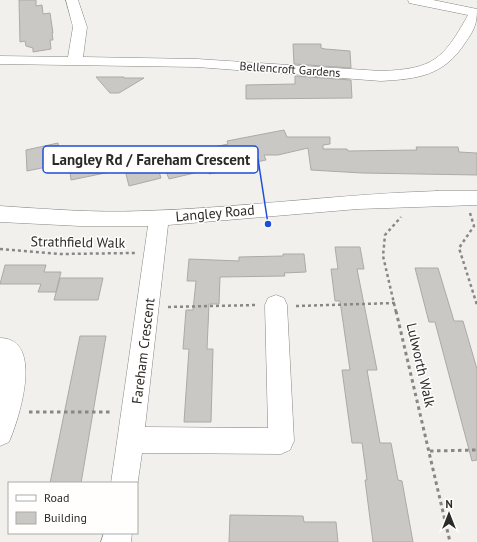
<svg xmlns="http://www.w3.org/2000/svg" width="477" height="542" viewBox="0 0 477 542" font-family="'PT Sans',sans-serif">
<rect width="100%" height="100%" fill="#f2f0ed"/>
<path fill="#cac8c5" stroke="#acaaa7" d="M19 0H36V6L42 5 43 14 50 13 53 33H52L53 40H50L51 49 33 52V48L26 46 25 41 20 42Z
M293 44H321V48L325 49 350 51 351 68 294 64Z
M295 76 351 80 352 98 246 99V85L295 84Z
M96 77H124V78H144L119 93H110Z
M284 130 287 137H330V144L323 145V149H347L348 151 417 150 416 147H458L459 152 477 153V175L362 173 311 170 308 148 278 155H264L266 160 238 166V168L209 174 207 170 169 179 163 164 202 154 200 150 228 144 227 141Z
M58 143 61 164 27 171 26 150Z
M112 156 115 171 71 180 69 164Z
M156 162 161 178 129 186 125 170Z
M335 247H360L364 269H357L377 370H367L380 443H391L398 480 402 481 413 542H373L365 480H367L362 443H352L342 370H350L340 301H335L331 269H338Z
M283 254H304L306 272 284 273 285 276 220 277 219 304H209L207 349H213L211 422H184L189 349H183L186 310H193L196 281H187L189 259 239 261V257L283 256Z
M5 265H46L44 272H61L56 292H38L41 284H0Z
M415 268H438L454 321H463L477 369V460L472 461 435 322H429Z
M60 278H103L98 300H54Z
M80 336H106L81 483H50Z
M230 515 303 516 304 522H336L338 542H229Z"/>
<g fill="none" stroke-linecap="round" stroke-linejoin="round">
<g stroke="#888683" stroke-width="1">
<path id="minor" d="M66 0H78L87 27 83 57 197 59 381 71C433 69 443 60 468 15L409 3 408 0H433L477 9C477 25 474 30 465 43 444 76 417 79 381 81L197 67 0 64V56L68 57 73 27Z
M437 191H477V205L358 209 168 225 145 427 268 428 265 305 268 298 276 295 284 298 287 305 294 441 290 450 281 454 142 453 137 487V483H111L148 226H80L0 222V206C47 209 95 213 142 211 241 208 339 194 437 191Z
M0 338C45 338 19 419 9 442L0 446Z
M104 533H132L131 542H101Z"/>
</g>
<path stroke="#898785" stroke-width="2.5" stroke-dasharray="3 3" stroke-linecap="butt" d="M470 213 474 226 459 248 477 305
M0 249 60 254 135 253
M296 306 395 303
M168 307 257 305
M396 312 383 256 385 235 401 217"/>
<path stroke="#898785" stroke-width="3" stroke-dasharray="3.5 3.5" stroke-linecap="butt" d="M396 311 450 542
M29 412H112
M430 451 477 450"/>
<use href="#minor" fill="#fff" fill-rule="evenodd"/>
</g>
<g text-anchor="middle" dominant-baseline="central" stroke-width="3" stroke-linejoin="round" paint-order="stroke">
<g font-size="12" fill="#2b2a29" stroke="#fffefc">
<text transform="translate(290 69) rotate(4)">Bellencroft Gardens</text>
</g>
<g font-size="14" fill="#2b2a29" stroke="#fffefc">
<text transform="translate(215 213) rotate(-5)">Langley Road</text>
<text transform="translate(78 242) rotate(1)">Strathfield Walk</text>
<text transform="translate(143 351) rotate(-83)">Fareham Crescent</text>
<text transform="translate(421 365) rotate(77)">Lulworth Walk</text>
</g>
</g>
<path fill="none" stroke="#1d4ed8" stroke-width="1.5" d="M268 224L258 159"/>
<circle fill="#1d4ed8" stroke="#fffefc" stroke-width="1.5" cx="268" cy="224" r="4"/>
<rect fill="#fffefc" stroke="#1d4ed8" stroke-width="1.5" x="43" y="146" width="215" height="27" rx="4"/>
<g font-size="15" text-anchor="middle" font-weight="bold" fill="#2b2a29">
<text x="151" y="165">Langley Rd / Fareham Crescent</text>
</g>
<rect x="8" y="482" width="130" height="52" fill="#fffefc" stroke="#aaa9a8"/>
<rect x="16" y="495" width="20" height="6" fill="#ffffff" stroke="#aaa9a8"/>
<text x="44" y="502" font-size="12" fill="#2b2a29">Road</text>
<rect x="16" y="512" width="20" height="12" fill="#cac8c5" stroke="#aaa9a8"/>
<text x="44" y="522" font-size="12" fill="#2b2a29">Building</text>
<g transform="translate(449 514)" stroke="#fffefc" stroke-width="3" paint-order="stroke">
<path d="M0-3L7 15L0 10L-7 15Z" fill="#2b2a29"/>
<text y="-6" font-size="11" font-weight="bold" text-anchor="middle" fill="#2b2a29">N</text>
</g>
</svg>
